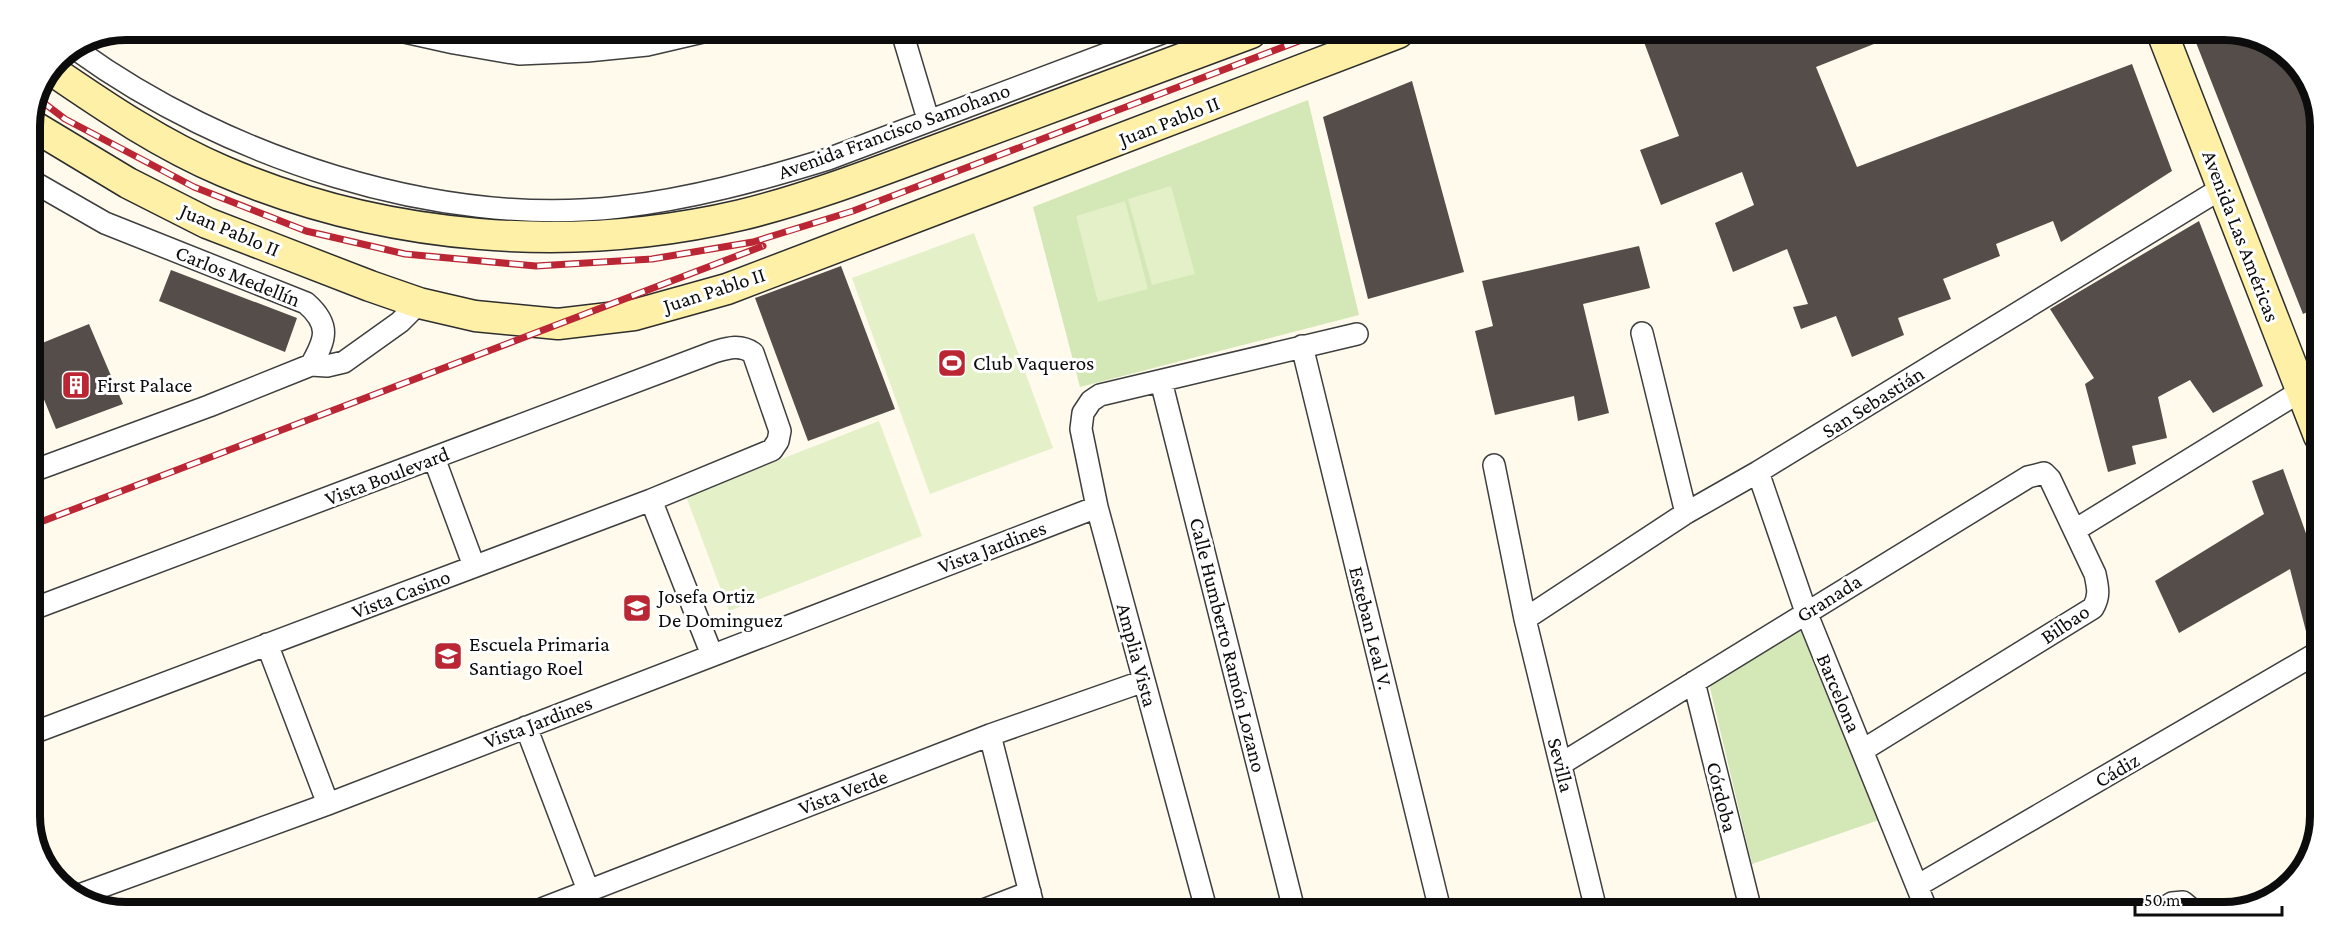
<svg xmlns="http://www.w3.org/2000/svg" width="2351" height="942" viewBox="0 0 2351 942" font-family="'Crimson Pro',serif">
<rect width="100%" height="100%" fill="#fffaec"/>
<path fill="#d3e8b6" d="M1308 100 1359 315 1080 387 1033 207Z
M1799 627 1809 630 1882 819 1752 864 1710 688 1713 680Z"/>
<path fill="#e4f0c8" d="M1171 186 1195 274 1152 285 1128 199Z
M1125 201 1148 289 1098 302 1076 216Z
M974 233 1053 448 930 494 852 278Z
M879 421 922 536 729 611 686 496Z"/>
<path fill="#554d49" d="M1641 34H1899L1816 67 1857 167 2132 64 2172 171 2061 242 2053 221 1996 244 2000 256 1943 279 1951 299 1898 318 1904 335 1852 357 1836 316 1801 329 1793 307 1808 304 1787 249 1733 272 1715 223 1754 205 1742 172 1661 205 1640 150 1679 136Z
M2193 35H2256L2301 68 2321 120 2319 307 2303 314Z
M1412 81 1464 272 1368 299 1323 117Z
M2199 221 2263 386 2213 413 2190 380 2158 397 2167 438 2132 446 2136 464 2108 472 2085 384 2094 378 2050 309Z
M1639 246 1650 288 1583 304 1609 413 1578 421 1574 396 1495 415 1475 331 1493 326 1482 281Z
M841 266 895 409 808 441 755 298Z
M171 270 297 318 285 352 159 301Z
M89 324 123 404 56 429 30 365V348Z
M2283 469 2318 567 2317 640 2309 643 2290 569 2179 633 2155 581 2264 514 2252 481Z"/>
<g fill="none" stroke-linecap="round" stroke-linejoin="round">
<g stroke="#3f3f3f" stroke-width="24">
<path id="minor" d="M400 31 454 43 519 54 587 51 647 45 707 31
M902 32 928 119
M77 50C225 157 437 228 620 207 690 199 760 180 828 159L1162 33
M30 180 105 223 306 303C331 325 326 339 311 365L209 406 30 472
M1642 333 1686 513
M1302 346 1440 910
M311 365 327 366 344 362 400 322 419 303
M1161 381 1294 910
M434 458 474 566
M1494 465 1525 619 1596 910
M1758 472 1806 612 1927 911
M651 500 712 655
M2075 530 2301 391
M30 610 714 352C728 348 740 344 753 353L780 431 778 441 772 450 651 500 30 734
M1525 619 1686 513 1758 472 2222 188
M267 644 328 804
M1694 682 1751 911
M526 727 588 890
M990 735 1034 909
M1561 764 2028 477 2044 473 2050 479 2095 574C2098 588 2100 596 2093 608L1863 750
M1917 886 2317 653
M79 895 328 804 1097 507
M544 908 990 735 1144 681
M986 909 1030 892
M1206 909 1097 507 1081 429 1083 413 1091 401 1100 395 1357 334
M2157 912 2172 903 2183 902 2195 912"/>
</g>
<g stroke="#2e2e2e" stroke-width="33">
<path id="secondary" d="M2163 35 2319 436
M53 71C107 108 162 145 223 171 384 240 570 255 741 215 815 197 887 168 958 142 1056 106 1153 69 1251 33
M30 124 128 183 207 223 370 286 419 303 475 316 558 324 634 315 727 289 1398 33"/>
</g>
<use href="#minor" stroke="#fff" stroke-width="21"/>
<use href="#secondary" stroke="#fef0a7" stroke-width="30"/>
<g stroke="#ba2634" stroke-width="7">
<path id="rail" d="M40 100 65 119 194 187 306 231 405 254 536 266 652 259 753 242 853 211 1320 33
M30 526 763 246"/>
</g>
<use href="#rail" stroke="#fff" stroke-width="4.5" stroke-dasharray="14" stroke-linecap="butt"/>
</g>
<defs>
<g id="stadium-square" transform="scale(1.5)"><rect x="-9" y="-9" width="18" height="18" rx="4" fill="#ba2634" stroke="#fff"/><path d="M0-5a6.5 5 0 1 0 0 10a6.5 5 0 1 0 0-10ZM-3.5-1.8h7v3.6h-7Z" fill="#fff"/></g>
<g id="building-square" transform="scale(1.5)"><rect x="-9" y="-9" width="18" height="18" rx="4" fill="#ba2634" stroke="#fff"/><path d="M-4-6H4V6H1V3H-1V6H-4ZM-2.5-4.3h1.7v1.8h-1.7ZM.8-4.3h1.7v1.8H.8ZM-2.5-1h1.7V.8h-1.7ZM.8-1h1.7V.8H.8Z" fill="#fff"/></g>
<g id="school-square" transform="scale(1.5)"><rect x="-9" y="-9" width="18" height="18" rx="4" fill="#ba2634" stroke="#fff"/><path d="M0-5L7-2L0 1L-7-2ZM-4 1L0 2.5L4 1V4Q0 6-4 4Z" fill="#fff"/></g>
</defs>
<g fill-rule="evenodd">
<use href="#stadium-square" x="952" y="363"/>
<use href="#building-square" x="76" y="385"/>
<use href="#school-square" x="637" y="608"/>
<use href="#school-square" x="448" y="656"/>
</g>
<g text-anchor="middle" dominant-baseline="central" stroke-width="6" stroke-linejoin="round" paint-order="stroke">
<g font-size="21" fill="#0c0c0c" stroke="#fff">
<text transform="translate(1169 121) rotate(-21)">Juan Pablo II</text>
<text transform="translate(894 131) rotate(-20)">Avenida Francisco Samohano</text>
<text transform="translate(230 230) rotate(23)">Juan Pablo II</text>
<text transform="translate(2241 236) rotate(69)">Avenida Las Américas</text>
<text transform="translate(238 276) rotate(22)">Carlos Medellín</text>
<text transform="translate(714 290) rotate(-18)">Juan Pablo II</text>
<text transform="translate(1873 402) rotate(-32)">San Sebastián</text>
<text transform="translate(387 476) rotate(-21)">Vista Boulevard</text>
<text transform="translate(992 547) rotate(-21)">Vista Jardines</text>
<text transform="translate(401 594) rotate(-21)">Vista Casino</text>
<text transform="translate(1829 598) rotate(-32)">Granada</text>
<text transform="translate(2065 624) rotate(-34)">Bilbao</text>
<text transform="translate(1371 628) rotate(76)">Esteban Leal V.</text>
<text transform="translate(1228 645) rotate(76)">Calle Humberto Ramón Lozano</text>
<text transform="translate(1137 655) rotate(75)">Amplia Vista</text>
<text transform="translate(1839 693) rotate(67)">Barcelona</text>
<text transform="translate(538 722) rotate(-21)">Vista Jardines</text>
<text transform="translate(1561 765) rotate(76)">Sevilla</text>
<text transform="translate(2117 770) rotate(-30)">Cádiz</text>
<text transform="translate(843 792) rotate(-21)">Vista Verde</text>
<text transform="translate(1722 797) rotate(76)">Córdoba</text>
</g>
<g font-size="21" fill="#0c0c0c" stroke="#fff" text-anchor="start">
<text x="973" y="363">Club Vaqueros</text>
<text x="97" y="385">First Palace</text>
<text x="658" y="596">Josefa Ortiz<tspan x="658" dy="24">De Dominguez</tspan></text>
<text x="469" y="644">Escuela Primaria<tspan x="469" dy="24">Santiago Roel</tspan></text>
</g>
</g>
<path d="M0 0H2351V942H0ZM126 40H2224A86 86 0 0 1 2310 126V816A86 86 0 0 1 2224 902H126A86 86 0 0 1 40 816V126A86 86 0 0 1 126 40Z" fill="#fff" fill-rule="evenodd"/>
<path fill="none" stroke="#0c0c0c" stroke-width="8" d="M126 40H2224A86 86 0 0 1 2310 126V816A86 86 0 0 1 2224 902H126A86 86 0 0 1 40 816V126A86 86 0 0 1 126 40Z"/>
<path d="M2135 906v9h147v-9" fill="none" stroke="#0c0c0c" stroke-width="3"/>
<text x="2144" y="906" font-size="18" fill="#0c0c0c" stroke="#ffffff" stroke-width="4.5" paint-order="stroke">50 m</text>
</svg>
